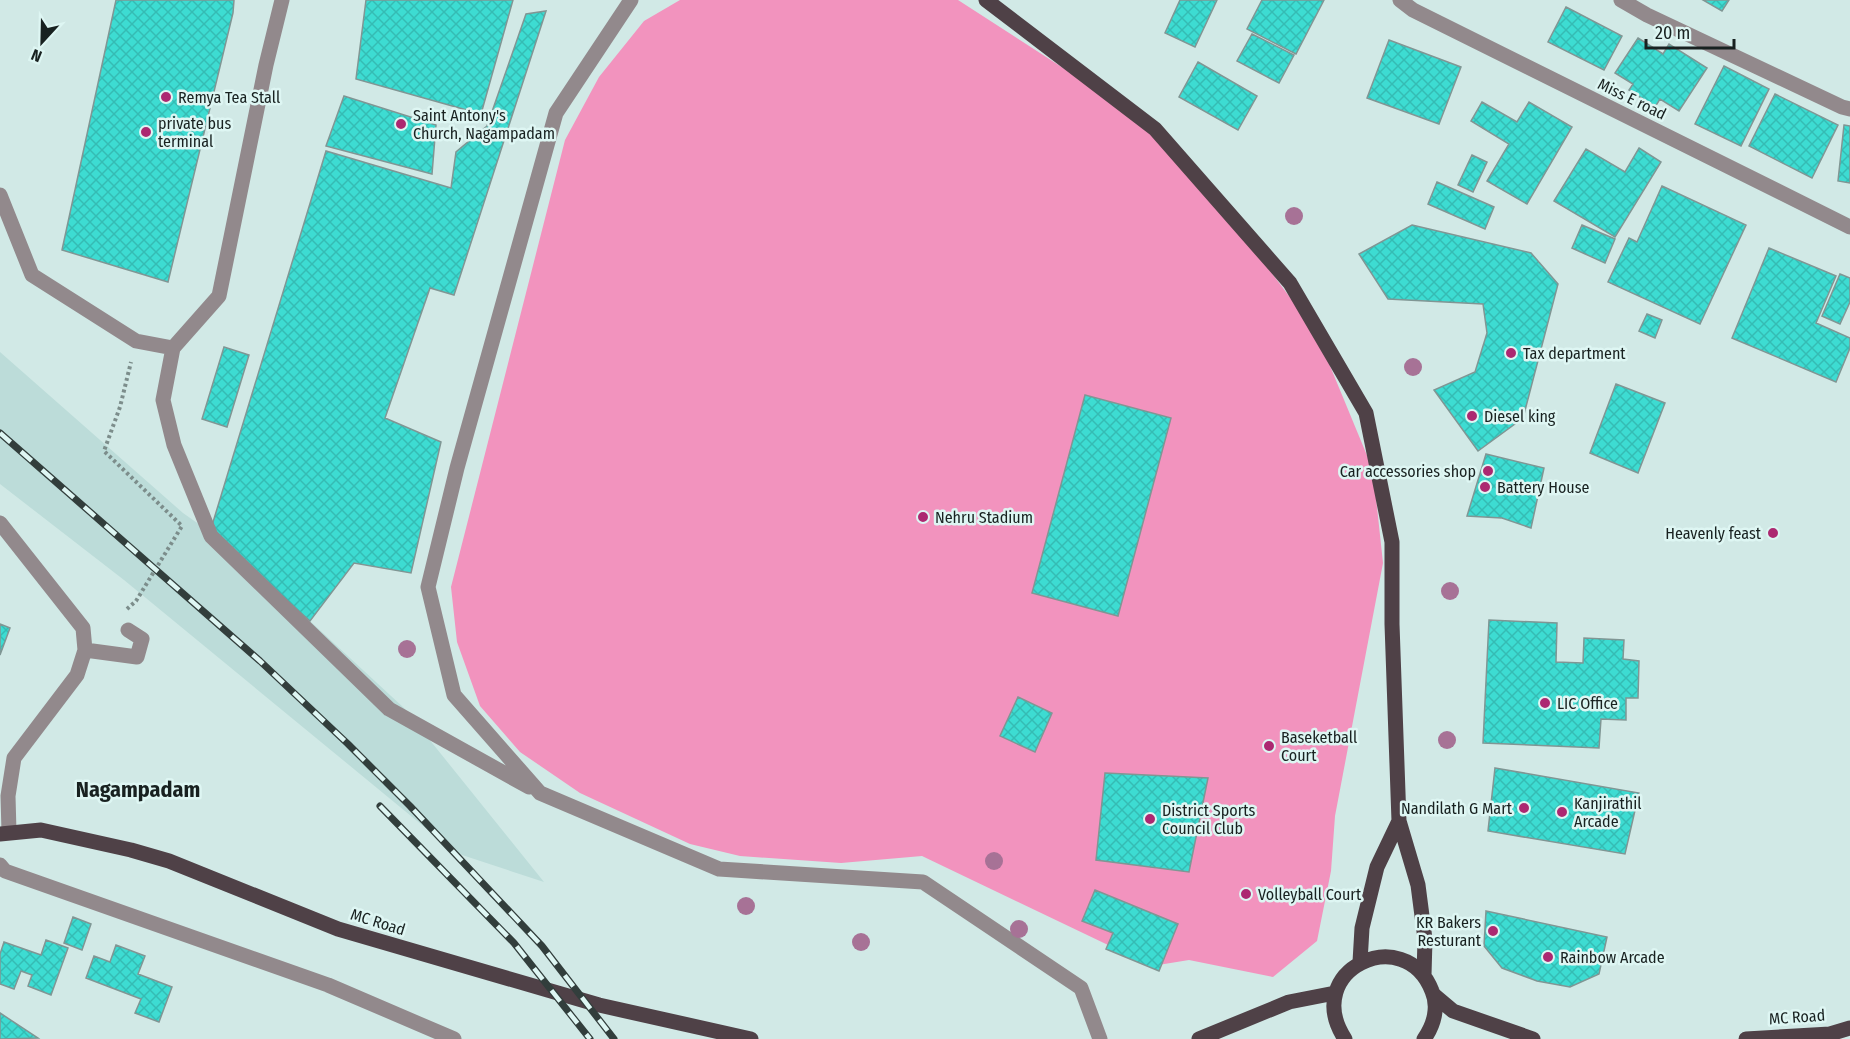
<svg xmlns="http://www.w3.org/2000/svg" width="1850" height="1039" viewBox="0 0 1850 1039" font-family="'Fira Sans Condensed',sans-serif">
<defs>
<pattern id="building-cross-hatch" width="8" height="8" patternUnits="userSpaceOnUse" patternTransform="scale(1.5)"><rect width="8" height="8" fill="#3ddcd2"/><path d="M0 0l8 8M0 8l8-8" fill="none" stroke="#35bcb4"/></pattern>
</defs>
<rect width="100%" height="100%" fill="#d1e9e6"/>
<path fill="#bcdcd9" d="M0 352 183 513 210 532 223 548 310 621 404 708 544 882 456 853 124 580 0 484Z"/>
<path fill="#f293be" d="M680 0H958L1125 108 1226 212 1316 332 1373 470 1383 563 1335 816 1331 871 1317 941 1273 977 1189 960 1152 966 922 856 841 863 740 856 690 844 580 793 520 752 480 706 457 642 451 587 565 140 599 77 644 21Z"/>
<path fill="url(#building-cross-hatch)" stroke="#809694" stroke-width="1.5" d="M116 0H234L233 13 168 282 62 250Z
M366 0H513L481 114 356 79Z
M1180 0H1217L1195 47 1165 33Z
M1262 0H1324L1296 54 1247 29Z
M1703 0H1729L1722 11Z
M1566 7 1622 36 1604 70 1548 42Z
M546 11 454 295 430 288 385 418 441 442 411 573 354 563 310 621 210 532 326 151 451 188 456 152 487 126 526 14Z
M1252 34 1294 55 1279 83 1237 61Z
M1638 38 1663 54 1669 44 1707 68 1679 111 1660 99 1655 107 1629 90 1633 84 1615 73Z
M1389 40 1461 67 1439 124 1367 98Z
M1198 62 1257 96 1238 130 1179 97Z
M1724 66 1769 89 1741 146 1695 124Z
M1775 94 1838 125 1812 178 1749 146Z
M344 96 436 125 432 174 326 146Z
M1482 102 1517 122 1529 102 1572 127 1527 204 1487 181 1509 144 1471 121Z
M1844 125 1850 126V183L1838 181Z
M1639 148 1661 162 1615 237 1554 201 1586 149 1625 172Z
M1472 155 1487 162 1473 192 1458 185Z
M1437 182 1494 207 1485 229 1428 204Z
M1662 186 1746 225 1700 324 1608 282 1629 238 1637 242Z
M1412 225 1531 253 1558 284 1523 418 1478 451 1434 390 1475 372 1487 333 1483 304 1388 299 1359 254Z
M1582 225 1615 239 1605 263 1572 248Z
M1769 248 1836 276 1816 323 1850 338V348L1836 382 1732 338Z
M1840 274 1850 278V302L1840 324 1822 316Z
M1647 314 1662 320 1655 338 1639 331Z
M224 347 249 355 227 427 202 419Z
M1616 384 1665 403 1638 473 1590 453Z
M1085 395 1171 418 1118 616 1032 593Z
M1486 454 1544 468 1531 528 1502 518 1467 516Z
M1489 620 1557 623 1556 662 1583 663 1584 638 1624 640 1623 659 1639 661 1638 698H1626V720L1601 719 1599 748 1483 743Z
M0 624 10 628 0 655Z
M1018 697 1052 713 1035 752 1000 736Z
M1495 768 1639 793 1625 854 1488 831Z
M1105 773 1208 778 1189 872 1096 860Z
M1095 890 1178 924 1159 971 1106 949 1113 933 1082 921Z
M1486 911 1607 937 1599 974 1570 987 1537 981 1502 968 1484 946Z
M73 917 91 924 82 950 64 943Z
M46 940 68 948 51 995 28 986 32 975 21 971 14 989 0 984V954L4 942 41 955Z
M116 945 145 956 138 974 172 987 159 1022 135 1013 141 999 86 978 94 956 110 962Z
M0 1013 38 1038 0 1039Z"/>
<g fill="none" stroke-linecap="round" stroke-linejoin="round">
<path stroke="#7c8d8b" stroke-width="4" stroke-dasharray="3 3" stroke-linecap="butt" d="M127 609 136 601 182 526 104 451 120 407 131 362"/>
<path stroke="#92898c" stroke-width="15" d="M631 0 556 113 457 468 428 587 454 695 540 793 719 869 923 882 1081 988 1100 1039
M0 195 32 275 136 341 173 348 219 296 266 65 282 0
M173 348 163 400 174 445 211 536 389 709 529 787"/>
<path stroke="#92898c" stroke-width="15" d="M1400 0 1413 10 1850 227
M1621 0 1647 15 1842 107 1850 109
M0 523 83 628 85 650 77 675 14 758 8 796 9 832
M85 650 137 657 142 639 128 630
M0 865 5 871 328 985 454 1039"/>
<path stroke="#4f4147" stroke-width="15" d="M986 0 1155 129 1290 283 1366 413 1392 542V624L1399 821 1418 885 1425 939 1424 975
M0 834 41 830 131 850 169 861 338 929 599 1005 751 1039
M1360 962 1362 928 1377 867 1399 821
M1434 995 1453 1011 1533 1039
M1199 1039 1289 1002 1335 993
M1345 1039C1300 970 1405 921 1432 991 1439 1007 1434 1025 1424 1039
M1746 1039 1830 1034 1850 1028"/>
<g stroke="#323e3c" stroke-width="7">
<path id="rail" d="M0 433 260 661 348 744 410 806 542 946 614 1039
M380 806 514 943 590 1039"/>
</g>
<use href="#rail" stroke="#def6f3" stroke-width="4.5" stroke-dasharray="14" stroke-linecap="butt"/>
</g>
<g fill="#a77296">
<circle cx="1294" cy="216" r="9"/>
<circle cx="1413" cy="367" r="9"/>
<circle cx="1450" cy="591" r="9"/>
<circle cx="407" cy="649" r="9"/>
<circle cx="1447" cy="740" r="9"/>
<circle cx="994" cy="861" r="9"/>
<circle cx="746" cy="906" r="9"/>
<circle cx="1019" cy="929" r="9"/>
<circle cx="861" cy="942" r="9"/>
</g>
<g fill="#ac2871" stroke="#def6f3" stroke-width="2">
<circle cx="166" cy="97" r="6"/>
<circle cx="401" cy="124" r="6"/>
<circle cx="146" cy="132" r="6"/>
<circle cx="1511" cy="353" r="6"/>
<circle cx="1472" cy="416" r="6"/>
<circle cx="1488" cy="471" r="6"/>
<circle cx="1485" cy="487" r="6"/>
<circle cx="923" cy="517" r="6"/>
<circle cx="1773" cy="533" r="6"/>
<circle cx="1545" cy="703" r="6"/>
<circle cx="1269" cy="746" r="6"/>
<circle cx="1524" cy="808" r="6"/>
<circle cx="1562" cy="812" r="6"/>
<circle cx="1150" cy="819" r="6"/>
<circle cx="1246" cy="894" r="6"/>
<circle cx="1493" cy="931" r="6"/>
<circle cx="1548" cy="957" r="6"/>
</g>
<g text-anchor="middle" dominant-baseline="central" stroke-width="5" stroke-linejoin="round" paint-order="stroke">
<g font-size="16" fill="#182120" stroke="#def6f3" text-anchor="start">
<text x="178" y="97">Remya Tea Stall</text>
<text x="413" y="115">Saint Antony's<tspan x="413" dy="18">Church, Nagampadam</tspan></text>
<text x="158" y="123">private bus<tspan x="158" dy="18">terminal</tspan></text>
<text x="1523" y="353">Tax department</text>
<text x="1484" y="416">Diesel king</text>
<text x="1476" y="471" text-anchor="end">Car accessories shop</text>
<text x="1497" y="487">Battery House</text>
<text x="935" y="517">Nehru Stadium</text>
<text x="1761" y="533" text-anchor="end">Heavenly feast</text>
<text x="1557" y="703">LIC Office</text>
<text x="1281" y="737">Baseketball<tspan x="1281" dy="18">Court</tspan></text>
<text x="1574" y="803">Kanjirathil<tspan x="1574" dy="18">Arcade</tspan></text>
<text x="1512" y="808" text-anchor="end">Nandilath G Mart</text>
<text x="1162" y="810">District Sports<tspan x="1162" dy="18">Council Club</tspan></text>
<text x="1258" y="894">Volleyball Court</text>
<text x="1481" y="922" text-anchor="end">KR Bakers<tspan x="1481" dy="18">Resturant</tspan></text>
<text x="1560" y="957">Rainbow Arcade</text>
</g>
<g font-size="16" fill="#182120" stroke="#def6f3">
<text transform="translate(1632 99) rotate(26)">Miss E road</text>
<text transform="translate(378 922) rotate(17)">MC Road</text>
<text transform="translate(1797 1017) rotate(-4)">MC Road</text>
</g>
<g font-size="22" font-weight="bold" fill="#182120" stroke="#def6f3">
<text x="138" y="789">Nagampadam</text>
</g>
</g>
<g transform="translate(42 42) rotate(202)" stroke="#def6f3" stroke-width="4.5" paint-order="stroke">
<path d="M0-4.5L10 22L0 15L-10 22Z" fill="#182120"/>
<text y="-9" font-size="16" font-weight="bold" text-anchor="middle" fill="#182120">N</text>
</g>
<path d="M1646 39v9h88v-9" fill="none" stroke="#182120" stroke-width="3"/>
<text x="1655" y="39" font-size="18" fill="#182120" stroke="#def6f3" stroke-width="4.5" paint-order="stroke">20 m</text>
</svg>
